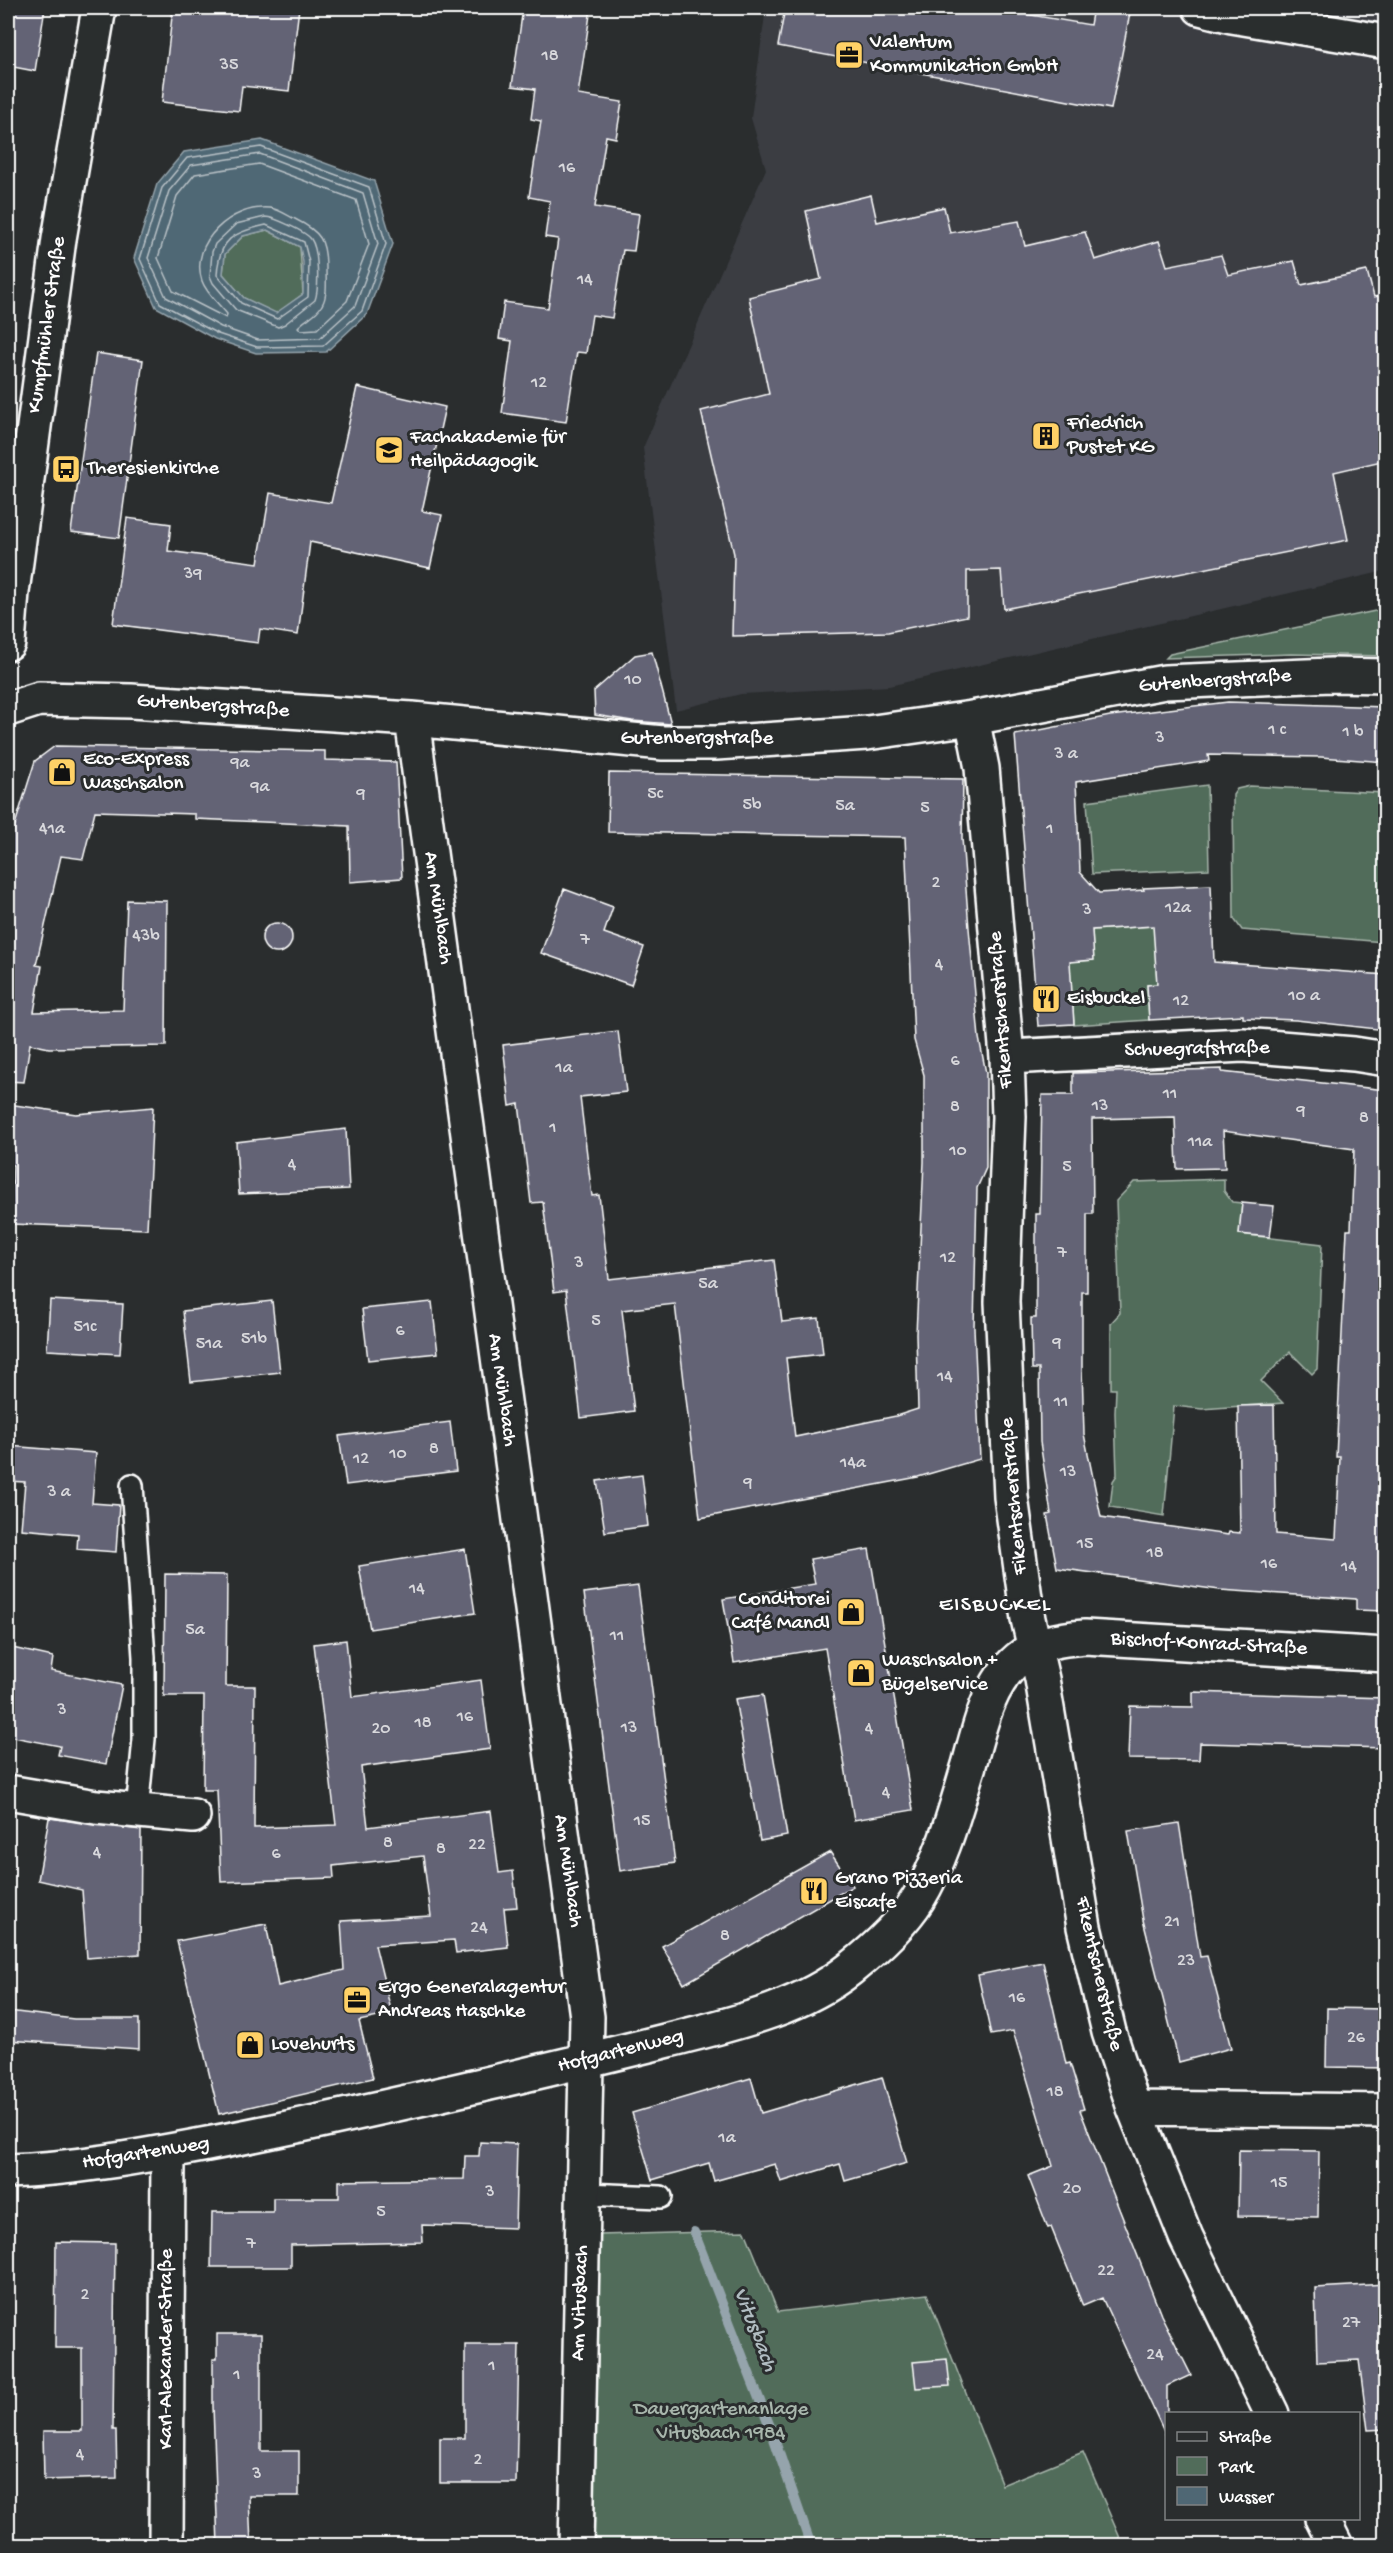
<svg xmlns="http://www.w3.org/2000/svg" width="1393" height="2553" viewBox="0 0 1393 2553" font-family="'Gochi Hand',sans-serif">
<rect width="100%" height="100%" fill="#2a2d2e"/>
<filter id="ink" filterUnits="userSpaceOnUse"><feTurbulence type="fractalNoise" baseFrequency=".0167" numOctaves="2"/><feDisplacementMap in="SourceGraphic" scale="12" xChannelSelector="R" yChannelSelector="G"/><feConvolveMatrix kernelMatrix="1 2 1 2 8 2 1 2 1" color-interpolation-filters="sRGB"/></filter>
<g filter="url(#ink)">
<path fill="#3b3d43" d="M766 8H1385V571L889 686 741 694 676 710 643 448 766 169 751 118Z"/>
<path fill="#516c5a" stroke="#a8b6ac" stroke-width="1.5" d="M267 230 300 247 303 294 276 314 244 298 223 274 225 254 243 236Z
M1385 609V656L1291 654 1166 658 1170 654Z
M1207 785 1209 869 1092 874 1087 801Z
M1250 786 1385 793 1386 930 1383 942 1242 930 1234 919 1233 795 1237 789Z
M1154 926 1157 984 1147 985 1149 1020 1074 1025 1073 1008H1058L1034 964 1093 960 1092 930Z
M1224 1179V1191L1232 1202 1242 1203 1239 1234 1322 1244 1317 1369 1312 1374 1290 1352 1261 1381 1283 1403 1202 1409 1174 1406 1164 1516 1110 1507 1113 1481 1117 1475 1115 1413 1116 1389H1111V1323L1120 1313 1116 1201 1134 1182Z
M745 2231 778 2312 927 2294 1002 2485 1083 2452 1123 2545 594 2546 600 2235Z"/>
<path fill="#4f6774" stroke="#95a4ac" stroke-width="1.5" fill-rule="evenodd" d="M262 140 374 181 393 244 367 314 326 352 256 353 215 339 156 307 134 258 157 184 184 152ZM267 230 300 247 303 262V294L276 313 244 298 223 274 225 254 243 236Z"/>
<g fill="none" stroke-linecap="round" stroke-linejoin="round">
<path stroke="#b9c2c7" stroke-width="1.5" d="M261 147 369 187 386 244 362 311 323 346 257 347 218 334 160 303 140 259 162 188 187 158Z
M260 154 363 193 378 244 355 306 320 338 258 340 221 327 166 297 148 258 169 191 191 165Z
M259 164 356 200 369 244 347 301 317 329 301 330 298 327C305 319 317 315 322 305 328 295 326 280 326 269 326 240 321 232 295 219 287 215 278 209 270 208 233 204 189 242 202 281 206 293 219 304 227 314L226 318 173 291 158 258 177 196 195 174Z
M265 217C274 217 306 232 311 239 319 250 319 289 315 300L285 324 278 327 236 310 213 283 210 276 212 252 215 244 236 224Z
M266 225 304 242 309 262 308 297 277 319 241 303 217 275C219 239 233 232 266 225Z"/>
<path stroke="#95a4ac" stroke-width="10" d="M694 2232 769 2424 811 2546"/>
</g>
<path fill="#636375" stroke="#fff" stroke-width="1.5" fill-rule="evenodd" d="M8 8H45L35 71 8 66Z
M173 8H299L289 91 242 86 239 111 162 102Z
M523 8H591L578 95 622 102 616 138 606 136 595 207 639 214 634 251 623 250 612 318 592 315 586 353 577 352 566 422 502 413 512 341 499 339 504 302 548 308 558 239 545 237 550 201 529 197 541 121 531 119 535 89 512 86Z
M785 8H990L1090 25 1093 8H1131L1111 109 778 46Z
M871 195 877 222 944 207 950 233 1019 221 1025 246 1085 232 1095 260 1159 241 1167 266 1221 255 1228 275 1294 261 1301 285 1367 271 1374 297 1386 295V460L1334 472 1348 540 1004 609 1001 570 967 571V616L888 632 732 636 734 554 701 411 769 394 749 297 821 279 806 211Z
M96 353 143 360 119 538 71 532Z
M357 387 445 407 422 511 442 515 430 568 310 542 298 635 260 629 258 643 113 624 127 518 171 524 168 551 258 563 270 493 331 503Z
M652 652 671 724 632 721 595 715 594 691 635 655Z
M1228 702 1386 707V762L1321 757 1208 755 1209 761 1076 782 1080 872 1099 893 1144 890 1143 888 1211 885 1214 962 1386 975V1030L1296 1020 1243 1018V1015L1149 1020 1147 985 1157 984 1153 926 1092 930 1094 960 1070 962 1074 1024 1038 1026 1015 735 1110 716Z
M55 746 325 751V760L396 762 402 878 350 882 349 826 195 819V814L95 811 83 859 61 856 36 965 42 966 34 1012 123 1010 127 900 167 901 166 1046 49 1048 30 1044 24 1082 8 1081V847L35 761Z
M609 773 963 779 962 838 969 928 979 1038 986 1073V1168L977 1188 974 1328 980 1459 918 1477 700 1518 675 1304 622 1310 634 1411 581 1418 566 1290 554 1292 543 1202 531 1203 519 1104 510 1106 503 1045 618 1031 626 1092 580 1097 592 1196 599 1195 609 1279 774 1260 782 1322 819 1318 823 1354 786 1358 795 1437 896 1416 918 1409 916 1334 924 1162V1075L914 1040 905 837 608 832Z
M564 889 613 907 604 933 644 947 631 985 541 953Z
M262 938a15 15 0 1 1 30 0a15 15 0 1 1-30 0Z
M1222 1069V1072L1386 1090V1611L1356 1610V1599L1220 1590 1057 1568 1047 1515 1051 1514 1040 1442 1039 1369H1032L1031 1318H1036V1214H1040L1042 1095H1073V1073ZM1175 1117 1177 1169 1225 1168 1223 1131 1354 1149 1351 1230H1347L1336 1457H1340L1336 1539 1276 1534 1274 1405 1238 1406 1240 1533 1229 1532 1228 1535 1101 1517 1084 1434 1082 1368V1292H1087V1214H1093L1092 1119Z
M8 1104 76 1114 153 1107 147 1229 11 1224 13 1165 8 1164Z
M346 1129 349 1189 239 1194 236 1142Z
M1242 1203 1274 1206 1270 1237 1239 1234Z
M50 1300 123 1304 120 1354 47 1350Z
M272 1301 280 1372 191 1382 183 1311Z
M432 1302 438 1353 368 1360 362 1309Z
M450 1422 456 1471 346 1485 339 1436Z
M8 1446 96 1453 92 1503 119 1505 116 1552 77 1549 78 1534 21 1529 25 1482 8 1481Z
M642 1475 648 1526 605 1532 597 1481Z
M465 1549 475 1613 370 1629 359 1566Z
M869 1549 913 1810 854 1820 825 1648 734 1663 723 1599 815 1584 810 1559Z
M165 1574 227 1575 226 1686H255L254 1828 336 1825 314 1644 346 1640 352 1697 481 1680 490 1749 361 1767 368 1827 491 1811 499 1873 513 1871 517 1907 504 1908 508 1947 456 1953 454 1940 375 1945 392 2014 359 2021 373 2078 219 2114 177 1941 266 1924 278 1986 344 1970 341 1921 431 1916 423 1856 333 1866 334 1878 221 1882 217 1790H203L204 1696H164Z
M638 1586 675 1863 620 1871 584 1593Z
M8 1647 53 1657 51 1671 122 1685 106 1764 58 1755 60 1746 8 1736Z
M1193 1692 1386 1698V1748L1200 1743 1199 1760 1128 1759 1130 1706 1193 1707Z
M763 1695 787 1836 760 1841 735 1699Z
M49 1818 141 1830 140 1954 87 1958 82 1890 38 1880Z
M1179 1823 1200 1957 1207 1956 1231 2048 1179 2062 1143 1920 1128 1831Z
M830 1852 853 1886 684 1984 662 1946Z
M1043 1962 1066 2064 1070 2063 1084 2109 1080 2110 1161 2315 1191 2375 1167 2386V2438L1102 2298 1083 2306 1051 2227 1048 2228 1028 2176 1053 2166 1013 2031 991 2035 978 1975Z
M1327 2008 1386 2009V2068L1326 2067Z
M8 2011 74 2019H139V2049L8 2040Z
M882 2077 907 2163 845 2181 840 2164 781 2182 775 2164 714 2181 709 2163 652 2180 632 2113 751 2078 761 2113Z
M480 2142 517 2144 515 2228 422 2225 423 2242 291 2245V2267H211L212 2212H273V2198H339V2181L464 2179 465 2156H479Z
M1239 2150 1319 2151 1318 2217 1238 2216Z
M56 2242 115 2243 113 2430H116L117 2478 44 2480 43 2431H82V2348H55Z
M1386 2284V2429L1368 2430 1359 2360 1317 2362 1315 2288Z
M217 2334H261V2451H299V2496H249L251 2546H218L213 2406V2359H217Z
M465 2345H519L516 2483H440V2438H465Z
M947 2359 950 2386 916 2388 913 2362Z"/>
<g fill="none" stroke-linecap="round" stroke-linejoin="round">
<g stroke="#fff" stroke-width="26">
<path id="lane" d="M132 1485 144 1657V1739L137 1811
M584 2194 661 2197"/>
</g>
<g stroke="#fff" stroke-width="38">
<path id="street" d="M1200 8 1232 16 1386 42
M8 709 39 699 131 701 412 719 663 743H716L867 733 972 718 1165 682 1331 675 1386 676
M972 718 982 768 1007 1057 1009 1117 1002 1302 1011 1497 1028 1619 1042 1679 1084 1927 1109 2032 1134 2108 1186 2237 1272 2414
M412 719 587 2017 576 2546
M1007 1057 1243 1045 1354 1054 1386 1059
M8 1792 96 1807 193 1816
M1134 2108 1386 2111
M8 2171C73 2169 138 2157 202 2145 299 2127 394 2105 490 2083 550 2069 609 2055 669 2040 731 2024 798 2010 850 1969 875 1949 901 1926 918 1899 943 1858 955 1810 969 1765 979 1728 988 1685 1018 1659 1037 1642 1060 1639 1085 1637L1386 1655
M1322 2518 1336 2546
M166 2546 168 2152"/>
</g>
<g stroke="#fff" stroke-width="38">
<path id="secondary" d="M8 643 12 592 59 239 99 8"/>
</g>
<use href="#lane" stroke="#2a2d2e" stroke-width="21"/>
<use href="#street" stroke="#2a2d2e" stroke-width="33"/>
<use href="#secondary" stroke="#2a2d2e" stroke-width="33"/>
</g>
</g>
<defs>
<g id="office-square" transform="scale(1.5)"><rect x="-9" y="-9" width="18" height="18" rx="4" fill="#ffd166" stroke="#2a2d2e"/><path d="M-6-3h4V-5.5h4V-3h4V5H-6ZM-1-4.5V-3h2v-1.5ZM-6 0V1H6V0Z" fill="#111"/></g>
<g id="building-square" transform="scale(1.5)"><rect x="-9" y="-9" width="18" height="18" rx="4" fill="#ffd166" stroke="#2a2d2e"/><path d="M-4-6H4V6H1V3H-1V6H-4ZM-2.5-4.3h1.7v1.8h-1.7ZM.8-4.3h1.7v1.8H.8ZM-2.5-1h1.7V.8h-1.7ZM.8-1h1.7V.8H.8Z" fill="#111"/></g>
<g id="school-square" transform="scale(1.5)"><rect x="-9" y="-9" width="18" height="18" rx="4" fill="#ffd166" stroke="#2a2d2e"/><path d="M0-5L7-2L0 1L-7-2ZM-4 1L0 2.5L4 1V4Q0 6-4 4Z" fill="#111"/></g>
<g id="bus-square" transform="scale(1.5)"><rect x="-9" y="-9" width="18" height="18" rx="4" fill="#ffd166" stroke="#2a2d2e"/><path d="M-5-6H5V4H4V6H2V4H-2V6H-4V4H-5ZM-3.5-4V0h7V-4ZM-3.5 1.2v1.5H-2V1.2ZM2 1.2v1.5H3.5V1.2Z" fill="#111"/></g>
<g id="shop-square" transform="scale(1.5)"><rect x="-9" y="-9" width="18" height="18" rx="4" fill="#ffd166" stroke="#2a2d2e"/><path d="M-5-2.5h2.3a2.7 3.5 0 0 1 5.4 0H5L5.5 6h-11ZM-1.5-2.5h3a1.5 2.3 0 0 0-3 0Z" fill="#111"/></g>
<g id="restaurant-square" transform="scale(1.5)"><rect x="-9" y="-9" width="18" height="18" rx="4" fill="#ffd166" stroke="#2a2d2e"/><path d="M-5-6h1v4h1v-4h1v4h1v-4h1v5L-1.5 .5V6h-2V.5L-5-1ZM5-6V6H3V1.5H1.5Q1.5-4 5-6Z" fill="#111"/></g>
</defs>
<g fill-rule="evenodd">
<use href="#office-square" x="849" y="55"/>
<use href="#building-square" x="1046" y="436"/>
<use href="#school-square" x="389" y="450"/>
<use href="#bus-square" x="66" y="469"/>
<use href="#shop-square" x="62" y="772"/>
<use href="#restaurant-square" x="1046" y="999"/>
<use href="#shop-square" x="851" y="1612"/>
<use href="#shop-square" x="861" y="1673"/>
<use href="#restaurant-square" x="814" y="1891"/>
<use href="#office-square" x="357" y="2000"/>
<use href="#shop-square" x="250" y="2045"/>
</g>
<g text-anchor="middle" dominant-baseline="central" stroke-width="6" stroke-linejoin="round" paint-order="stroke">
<g font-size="18" fill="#d8d8dc">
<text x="550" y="56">18</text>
<text x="229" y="65">35</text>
<text x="567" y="168">16</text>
<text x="585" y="280">14</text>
<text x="539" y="383">12</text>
<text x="193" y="574">39</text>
<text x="633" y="680">10</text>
<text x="1277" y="730">1 c</text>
<text x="1353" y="732">1 b</text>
<text x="1160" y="738">3</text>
<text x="1066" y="754">3 a</text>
<text x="240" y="763">9a</text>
<text x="260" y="787">9a</text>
<text x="361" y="794">9</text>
<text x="655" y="794">5c</text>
<text x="752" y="805">5b</text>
<text x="845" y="806">5a</text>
<text x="925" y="808">5</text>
<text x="52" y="829">41a</text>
<text x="1050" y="829">1</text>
<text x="936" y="883">2</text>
<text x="1178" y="908">12a</text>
<text x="1087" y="910">3</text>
<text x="146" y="936">43b</text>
<text x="585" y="940">7</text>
<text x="939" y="965">4</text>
<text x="1304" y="996">10 a</text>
<text x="1181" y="1001">12</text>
<text x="955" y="1061">6</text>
<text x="564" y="1068">1a</text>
<text x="1170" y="1094">11</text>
<text x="1100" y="1106">13</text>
<text x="955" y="1107">8</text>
<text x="1301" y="1111">9</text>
<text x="1364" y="1118">8</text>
<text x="553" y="1128">1</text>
<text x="1200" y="1142">11a</text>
<text x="958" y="1151">10</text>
<text x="292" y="1165">4</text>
<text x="1067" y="1167">5</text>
<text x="1062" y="1253">7</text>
<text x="948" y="1258">12</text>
<text x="579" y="1263">3</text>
<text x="708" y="1284">5a</text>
<text x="596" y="1321">5</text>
<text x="85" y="1327">51c</text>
<text x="400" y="1331">6</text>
<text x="254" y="1339">51b</text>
<text x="1057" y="1343">9</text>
<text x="209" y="1344">51a</text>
<text x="945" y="1377">14</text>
<text x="1061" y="1402">11</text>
<text x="434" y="1449">8</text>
<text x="398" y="1454">10</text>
<text x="361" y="1459">12</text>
<text x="853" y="1463">14a</text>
<text x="1068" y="1472">13</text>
<text x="748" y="1483">9</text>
<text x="59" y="1492">3 a</text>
<text x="1085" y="1544">15</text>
<text x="1155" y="1553">18</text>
<text x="1269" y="1564">16</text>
<text x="1349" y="1567">14</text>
<text x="417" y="1589">14</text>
<text x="195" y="1630">5a</text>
<text x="617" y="1636">11</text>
<text x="62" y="1710">3</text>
<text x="465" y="1717">16</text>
<text x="423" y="1723">18</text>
<text x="629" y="1728">13</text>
<text x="381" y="1729">20</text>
<text x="869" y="1729">4</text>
<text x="886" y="1793">4</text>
<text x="642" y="1821">15</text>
<text x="388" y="1843">8</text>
<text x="477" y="1845">22</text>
<text x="441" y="1849">8</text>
<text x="97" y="1853">4</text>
<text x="276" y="1854">6</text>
<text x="1172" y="1922">21</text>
<text x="479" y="1928">24</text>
<text x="725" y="1936">8</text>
<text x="1186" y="1961">23</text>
<text x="1017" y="1998">16</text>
<text x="1356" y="2038">26</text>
<text x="1055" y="2092">18</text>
<text x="727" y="2138">1a</text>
<text x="1279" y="2183">15</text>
<text x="1072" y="2189">20</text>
<text x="490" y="2192">3</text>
<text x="381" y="2212">5</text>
<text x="251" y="2244">7</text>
<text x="1106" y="2271">22</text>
<text x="85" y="2295">2</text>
<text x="1351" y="2323">27</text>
<text x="1155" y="2355">24</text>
<text x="492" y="2366">1</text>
<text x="237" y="2375">1</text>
<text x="80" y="2455">4</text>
<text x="478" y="2460">2</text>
<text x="257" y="2474">3</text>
</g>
<g font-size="21" fill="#fff" stroke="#2a2d2e" text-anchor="start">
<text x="870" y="43">Valentum<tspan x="870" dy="24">Kommunikation GmbH</tspan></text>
<text x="1067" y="424">Friedrich<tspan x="1067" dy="24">Pustet KG</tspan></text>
<text x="410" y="438">Fachakademie für<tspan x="410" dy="24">Heilpädagogik</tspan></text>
<text x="87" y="469">Theresienkirche</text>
<text x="83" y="760">Eco-Express<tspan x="83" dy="24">Waschsalon</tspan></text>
<text x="1067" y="999">Eisbuckel</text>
<text x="830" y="1600" text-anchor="end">Conditorei<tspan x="830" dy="24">Café Mandl</tspan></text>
<text x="882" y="1661">Waschsalon +<tspan x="882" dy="24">Bügelservice</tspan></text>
<text x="835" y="1879">Grano Pizzeria<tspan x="835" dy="24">Eiscafe</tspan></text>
<text x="378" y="1988">Ergo Generalagentur<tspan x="378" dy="24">Andreas Haschke</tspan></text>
<text x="271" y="2045">Lovehurts</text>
</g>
<g font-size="21" fill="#fff" stroke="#2a2d2e">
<text transform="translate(48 325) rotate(-82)">Kumpfmühler Straße</text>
<text transform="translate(1215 682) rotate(-4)">Gutenbergstraße</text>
<text transform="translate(213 707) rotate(4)">Gutenbergstraße</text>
<text x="697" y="739">Gutenbergstraße</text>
<text transform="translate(437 908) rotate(82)">Am Mühlbach</text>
<text transform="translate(1002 1010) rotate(-94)">Fikentscherstraße</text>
<text transform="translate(1197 1050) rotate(-1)">Schuegrafstraße</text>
<text transform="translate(501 1390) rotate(82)">Am Mühlbach</text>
<text transform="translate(1015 1496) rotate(-95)">Fikentscherstraße</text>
<text transform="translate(1209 1645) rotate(3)">Bischof-Konrad-Straße</text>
<text transform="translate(567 1871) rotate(82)">Am Mühlbach</text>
<text transform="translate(1098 1974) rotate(77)">Fikentscherstraße</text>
<text transform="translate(621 2052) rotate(-14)">Hofgartenweg</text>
<text transform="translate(146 2154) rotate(-9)">Hofgartenweg</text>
<text transform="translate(581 2303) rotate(-88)">Am Vitusbach</text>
<text transform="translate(167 2349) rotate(-90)">Karl-Alexander-Straße</text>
</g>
<g font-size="21" fill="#a8b6ac" stroke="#2a2d2e">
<text x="721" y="2410">Dauergartenanlage<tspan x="721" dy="24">Vitusbach 1984</tspan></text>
</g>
<g font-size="22" letter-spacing="1.5" fill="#fff" stroke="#2a2d2e">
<text x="995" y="1606">EISBUCKEL</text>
</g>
<g font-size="22" font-style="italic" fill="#b0bbc0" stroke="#2a2d2e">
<text transform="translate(754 2330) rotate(69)">Vitusbach</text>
</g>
</g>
<rect width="1393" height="2553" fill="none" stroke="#2a2d2e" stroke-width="30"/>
<rect x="15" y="15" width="1363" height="2523" fill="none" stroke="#fff" stroke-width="2" filter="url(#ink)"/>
<rect x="1165" y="2412" width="195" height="108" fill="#2a2d2e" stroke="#7f8182" stroke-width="1.5"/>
<rect x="1177" y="2432" width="30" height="9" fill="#2a2d2e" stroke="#7f8182" stroke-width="1.5"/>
<text x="1219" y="2442" font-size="18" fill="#ffffff">Straße</text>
<rect x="1177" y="2457" width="30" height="18" fill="#516c5a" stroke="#7f8182" stroke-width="1.5"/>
<text x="1219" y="2472" font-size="18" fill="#ffffff">Park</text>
<rect x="1177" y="2487" width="30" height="18" fill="#4f6774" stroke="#7f8182" stroke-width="1.5"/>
<text x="1219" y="2502" font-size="18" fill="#ffffff">Wasser</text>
</svg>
